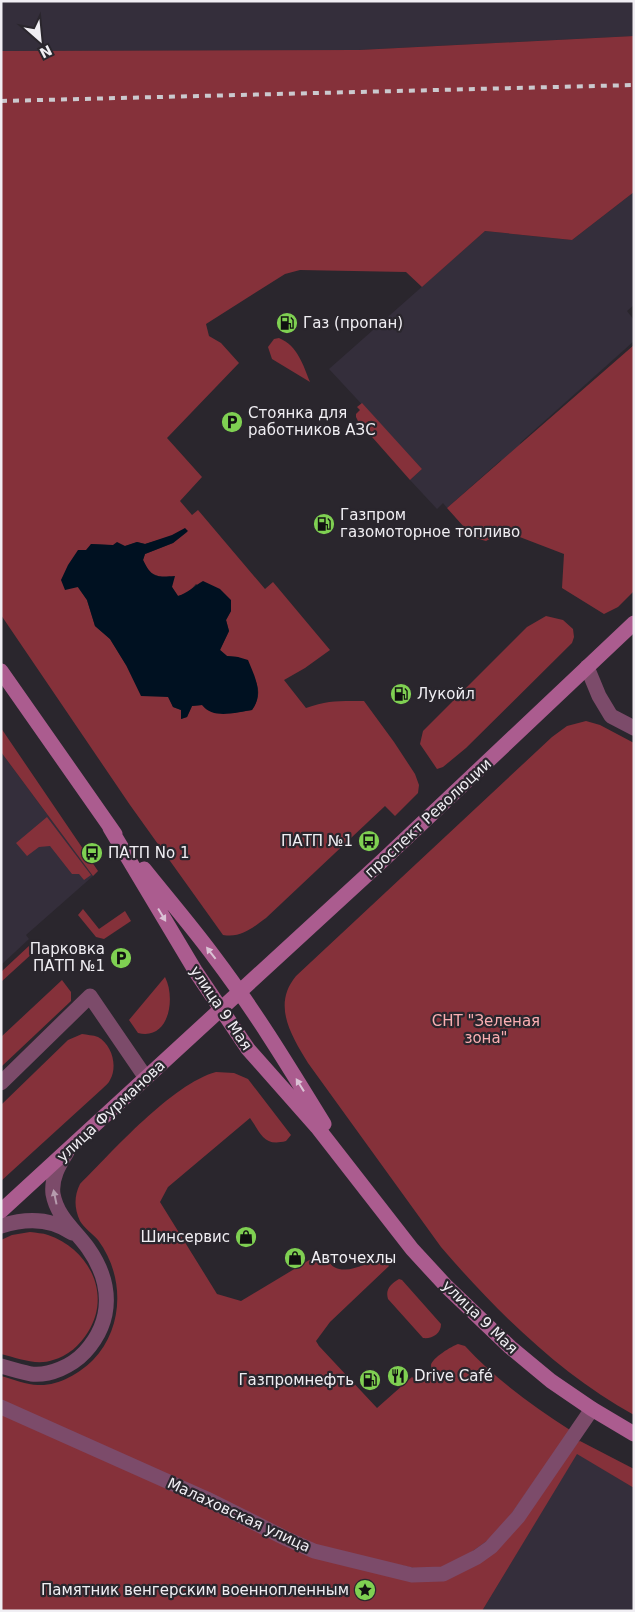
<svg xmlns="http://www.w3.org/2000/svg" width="635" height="1612" viewBox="0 0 635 1612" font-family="'DejaVu Sans',sans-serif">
<rect width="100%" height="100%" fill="#2a262d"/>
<path fill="#342e3b" d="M1 1H634V36L359 50 1 51Z
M634 192V305L627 311 634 320V341L520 443 524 448 505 465 501 460 447 508 443 503 437 509 410 480 422 469 329 369 485 231 572 240Z
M1 752 93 876 26 935 29 939 1 965Z
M577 1453 634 1488V1611H482Z"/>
<path fill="#85313a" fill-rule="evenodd" d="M634 36V192L572 240 485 231 422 287 406 272 300 270 285 274 206 324 209 336 221 343 239 363 167 438 202 477 180 501 192 515 198 510 265 589 273 582 330 650 305 668 284 680 306 708C328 700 341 701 364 701L394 742 415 774 419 785 418 793 395 816 385 806 266 918C251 929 241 938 223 935L130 805 1 615V51L359 50ZM187 532 173 543 145 554 143 560 149 572 160 577 172 587 178 596 188 593 196 584 231 611 226 620 229 631 220 650 227 656 238 657C252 673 267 688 252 710L235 713 202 705 192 706 187 717 181 719V710L173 707 169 697 126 665 110 639 95 626 87 600 77 586 91 544 125 546 137 542 145 544Z
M279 338C298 346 303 365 310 382L272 359 268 347 274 339Z
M634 345V591L618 607 604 614 562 588 564 554 504 531 486 541 461 534V530L464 527 447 508Z
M362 403 422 469 410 480 358 421 356 417V414L360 410 357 407Z
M546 616 563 620 573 629 574 637 572 643 466 748 443 767 437 769 420 744 423 731 527 627Z
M586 721 600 725 634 743V1415C561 1375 495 1310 441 1247L308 1063C291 1035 272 1005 296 976L552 737 567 726Z
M1 728 98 871 93 876 1 752Z
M47 817 91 875 84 880 79 874H72L50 846 39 847 27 856 16 843Z
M83 909 99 929 125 911 131 921 104 939 96 937 78 915Z
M30 945 35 951 1 982V972Z
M165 977C176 998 169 1041 138 1033L129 1020Z
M62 980 71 992V1001L1 1067V1037Z
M82 1034C87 1035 93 1035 98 1037 112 1045 118 1066 110 1080 109 1083 105 1086 102 1089L1 1181V1105L68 1040Z
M216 1072 234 1073 248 1079 291 1135 286 1141C263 1147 261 1133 250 1118L168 1187 160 1202 217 1294 241 1301 311 1259 324 1254C327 1258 330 1265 334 1267 349 1275 369 1262 382 1256L389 1266 330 1322 316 1341 319 1346 377 1408 412 1377 417 1381 433 1373C432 1371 431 1367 431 1365 432 1358 452 1346 458 1344L465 1346C495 1379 533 1406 570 1430L498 1533 452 1566 427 1571 318 1547 1 1402V1376C13 1379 27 1385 38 1385 58 1386 79 1374 93 1360 124 1328 125 1276 98 1240 93 1234 84 1228 80 1221 74 1208 74 1196 80 1184 113 1151 172 1084 216 1072Z
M30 1232C36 1233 43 1233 48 1235 89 1249 112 1294 88 1332 80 1345 68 1356 53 1360 36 1366 18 1358 1 1354V1240L12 1235Z
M399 1279 402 1280 441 1324C441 1334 432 1339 423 1338L388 1299C385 1289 391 1284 399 1279Z
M1 1412 313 1556 411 1578 480 1560 575 1443 580 1441 634 1469V1488L577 1454 482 1611H1Z"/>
<path fill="#001121" d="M185 528 188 531 173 543 145 554 143 560C152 578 156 577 175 576L172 587 178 596C188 593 194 586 203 581L220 589 231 600V611L226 620 229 631 220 650 227 656 238 657 248 660C255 677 264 694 252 710 237 712 213 720 202 705L192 706 187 717 181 719V710L173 707 168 697 141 696 126 665 110 639 95 626 87 600 78 587 65 590 61 580 68 565 78 550H86L91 544 113 545 117 542 125 546 137 542 145 544 172 535Z"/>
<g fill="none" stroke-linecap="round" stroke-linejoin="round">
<path stroke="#7c4b6a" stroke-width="15" d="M1 1407 207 1499 287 1539 314 1551 412 1575 443 1574 477 1557 491 1547 518 1517 592 1409"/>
<path stroke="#7c4b6a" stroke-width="15" d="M587 667 599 696 611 716 634 728
M1 1083 90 996 146 1078
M1 1226C26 1218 51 1218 72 1233
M1 1366C11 1369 21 1372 31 1374 50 1376 72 1366 85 1352 114 1320 112 1282 88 1248 75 1230 57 1217 53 1194 51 1178 59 1165 67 1152"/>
<path stroke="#ab5c8f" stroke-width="15" d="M1 671 115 834
M110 828 196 972 248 1049 317 1127 412 1249 447 1287 510 1347 551 1381 592 1409 634 1434
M144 869C168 899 193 928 215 958 255 1011 289 1067 324 1124
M1 1211 381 862 634 623"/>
<path stroke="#cbc9ce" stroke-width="4" stroke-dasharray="6 6" stroke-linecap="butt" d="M1 101 634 85"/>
</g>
<defs><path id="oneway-solid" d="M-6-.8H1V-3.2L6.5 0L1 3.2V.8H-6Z" transform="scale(1.25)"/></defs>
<g fill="#dbc2d5">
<use href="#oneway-solid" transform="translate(162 915) rotate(59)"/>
<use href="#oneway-solid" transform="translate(211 953) rotate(-128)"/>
<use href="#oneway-solid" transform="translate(300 1085) rotate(-122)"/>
</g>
<use fill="#b69cae" href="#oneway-solid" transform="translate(55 1197) rotate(-102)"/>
<defs>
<g id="fuel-disc" transform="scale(1.125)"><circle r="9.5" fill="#7fd052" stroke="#2a262d"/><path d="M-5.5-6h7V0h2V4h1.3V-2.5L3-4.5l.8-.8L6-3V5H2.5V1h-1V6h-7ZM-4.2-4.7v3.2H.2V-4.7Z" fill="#111"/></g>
<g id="parking-disc" transform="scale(1.125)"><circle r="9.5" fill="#7fd052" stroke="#2a262d"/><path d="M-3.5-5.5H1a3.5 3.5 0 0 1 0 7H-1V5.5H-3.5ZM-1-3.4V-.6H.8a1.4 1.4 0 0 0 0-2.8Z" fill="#111"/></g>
<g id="bus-disc" transform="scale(1.125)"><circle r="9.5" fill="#7fd052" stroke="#2a262d"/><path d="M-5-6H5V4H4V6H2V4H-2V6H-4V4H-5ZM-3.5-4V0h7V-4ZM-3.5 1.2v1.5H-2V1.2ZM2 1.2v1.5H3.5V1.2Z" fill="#111"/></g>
<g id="shop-disc" transform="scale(1.125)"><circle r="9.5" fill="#7fd052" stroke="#2a262d"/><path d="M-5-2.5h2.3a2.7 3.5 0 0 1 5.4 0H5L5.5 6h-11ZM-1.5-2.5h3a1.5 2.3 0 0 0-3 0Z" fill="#111"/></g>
<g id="restaurant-disc" transform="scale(1.125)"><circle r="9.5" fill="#7fd052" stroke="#2a262d"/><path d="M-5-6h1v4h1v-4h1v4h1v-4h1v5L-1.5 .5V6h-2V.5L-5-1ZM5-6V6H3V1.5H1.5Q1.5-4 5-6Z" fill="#111"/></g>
<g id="sight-disc" transform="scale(1.125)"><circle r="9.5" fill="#7fd052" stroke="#2a262d"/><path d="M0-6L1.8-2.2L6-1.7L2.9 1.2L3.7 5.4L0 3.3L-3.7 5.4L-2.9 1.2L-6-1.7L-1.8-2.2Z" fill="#111"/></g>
</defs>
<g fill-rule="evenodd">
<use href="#fuel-disc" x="287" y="323"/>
<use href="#parking-disc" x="232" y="422"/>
<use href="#fuel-disc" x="324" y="524"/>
<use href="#fuel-disc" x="401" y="694"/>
<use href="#bus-disc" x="369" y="841"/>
<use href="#bus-disc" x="92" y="853"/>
<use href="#parking-disc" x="121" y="958"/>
<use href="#shop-disc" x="246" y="1237"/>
<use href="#shop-disc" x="295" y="1258"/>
<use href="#restaurant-disc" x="398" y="1376"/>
<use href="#fuel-disc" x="370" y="1380"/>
<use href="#sight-disc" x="365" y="1590"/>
</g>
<g text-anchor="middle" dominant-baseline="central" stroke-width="4.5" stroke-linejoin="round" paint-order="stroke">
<g font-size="15" fill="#f0eef3" stroke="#2a262d" text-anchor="start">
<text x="303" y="323">Газ (пропан)</text>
<text x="248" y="413">Стоянка для<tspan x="248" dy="17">работников АЗС</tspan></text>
<text x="340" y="515">Газпром<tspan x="340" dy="17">газомоторное топливо</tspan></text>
<text x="417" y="694">Лукойл</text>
<text x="353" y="841" text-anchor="end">ПАТП №1</text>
<text x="108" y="853">ПАТП No 1</text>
<text x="105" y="949" text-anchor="end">Парковка<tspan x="105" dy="17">ПАТП №1</tspan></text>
<text x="230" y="1237" text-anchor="end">Шинсервис</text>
<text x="311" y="1258">Авточехлы</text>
<text x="414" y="1376">Drive Café</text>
<text x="354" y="1380" text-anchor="end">Газпромнефть</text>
<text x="349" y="1590" text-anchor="end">Памятник венгерским военнопленным</text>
</g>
<g font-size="15" fill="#f0eef3" stroke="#2a262d">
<text transform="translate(428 818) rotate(-43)">проспект Революции</text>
<text transform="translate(221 1008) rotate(56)">улица 9 Мая</text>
<text transform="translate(111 1111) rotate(-43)">улица Фурманова</text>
<text transform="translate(480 1317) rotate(44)">улица 9 Мая</text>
<text transform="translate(239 1515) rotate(25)">Малаховская улица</text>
</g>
<g font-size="15" fill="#faafb2" stroke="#2a262d">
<text x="486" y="1021">СНТ "Зеленая<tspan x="486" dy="17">зона"</tspan></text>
</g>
</g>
<rect width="635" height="1612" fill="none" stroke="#f0eef3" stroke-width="5"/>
<g transform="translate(40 40) rotate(153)" stroke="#2a262d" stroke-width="4" paint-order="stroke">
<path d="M0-4L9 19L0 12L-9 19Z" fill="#f0eef3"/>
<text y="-8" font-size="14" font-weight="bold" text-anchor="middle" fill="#f0eef3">N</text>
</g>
</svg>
